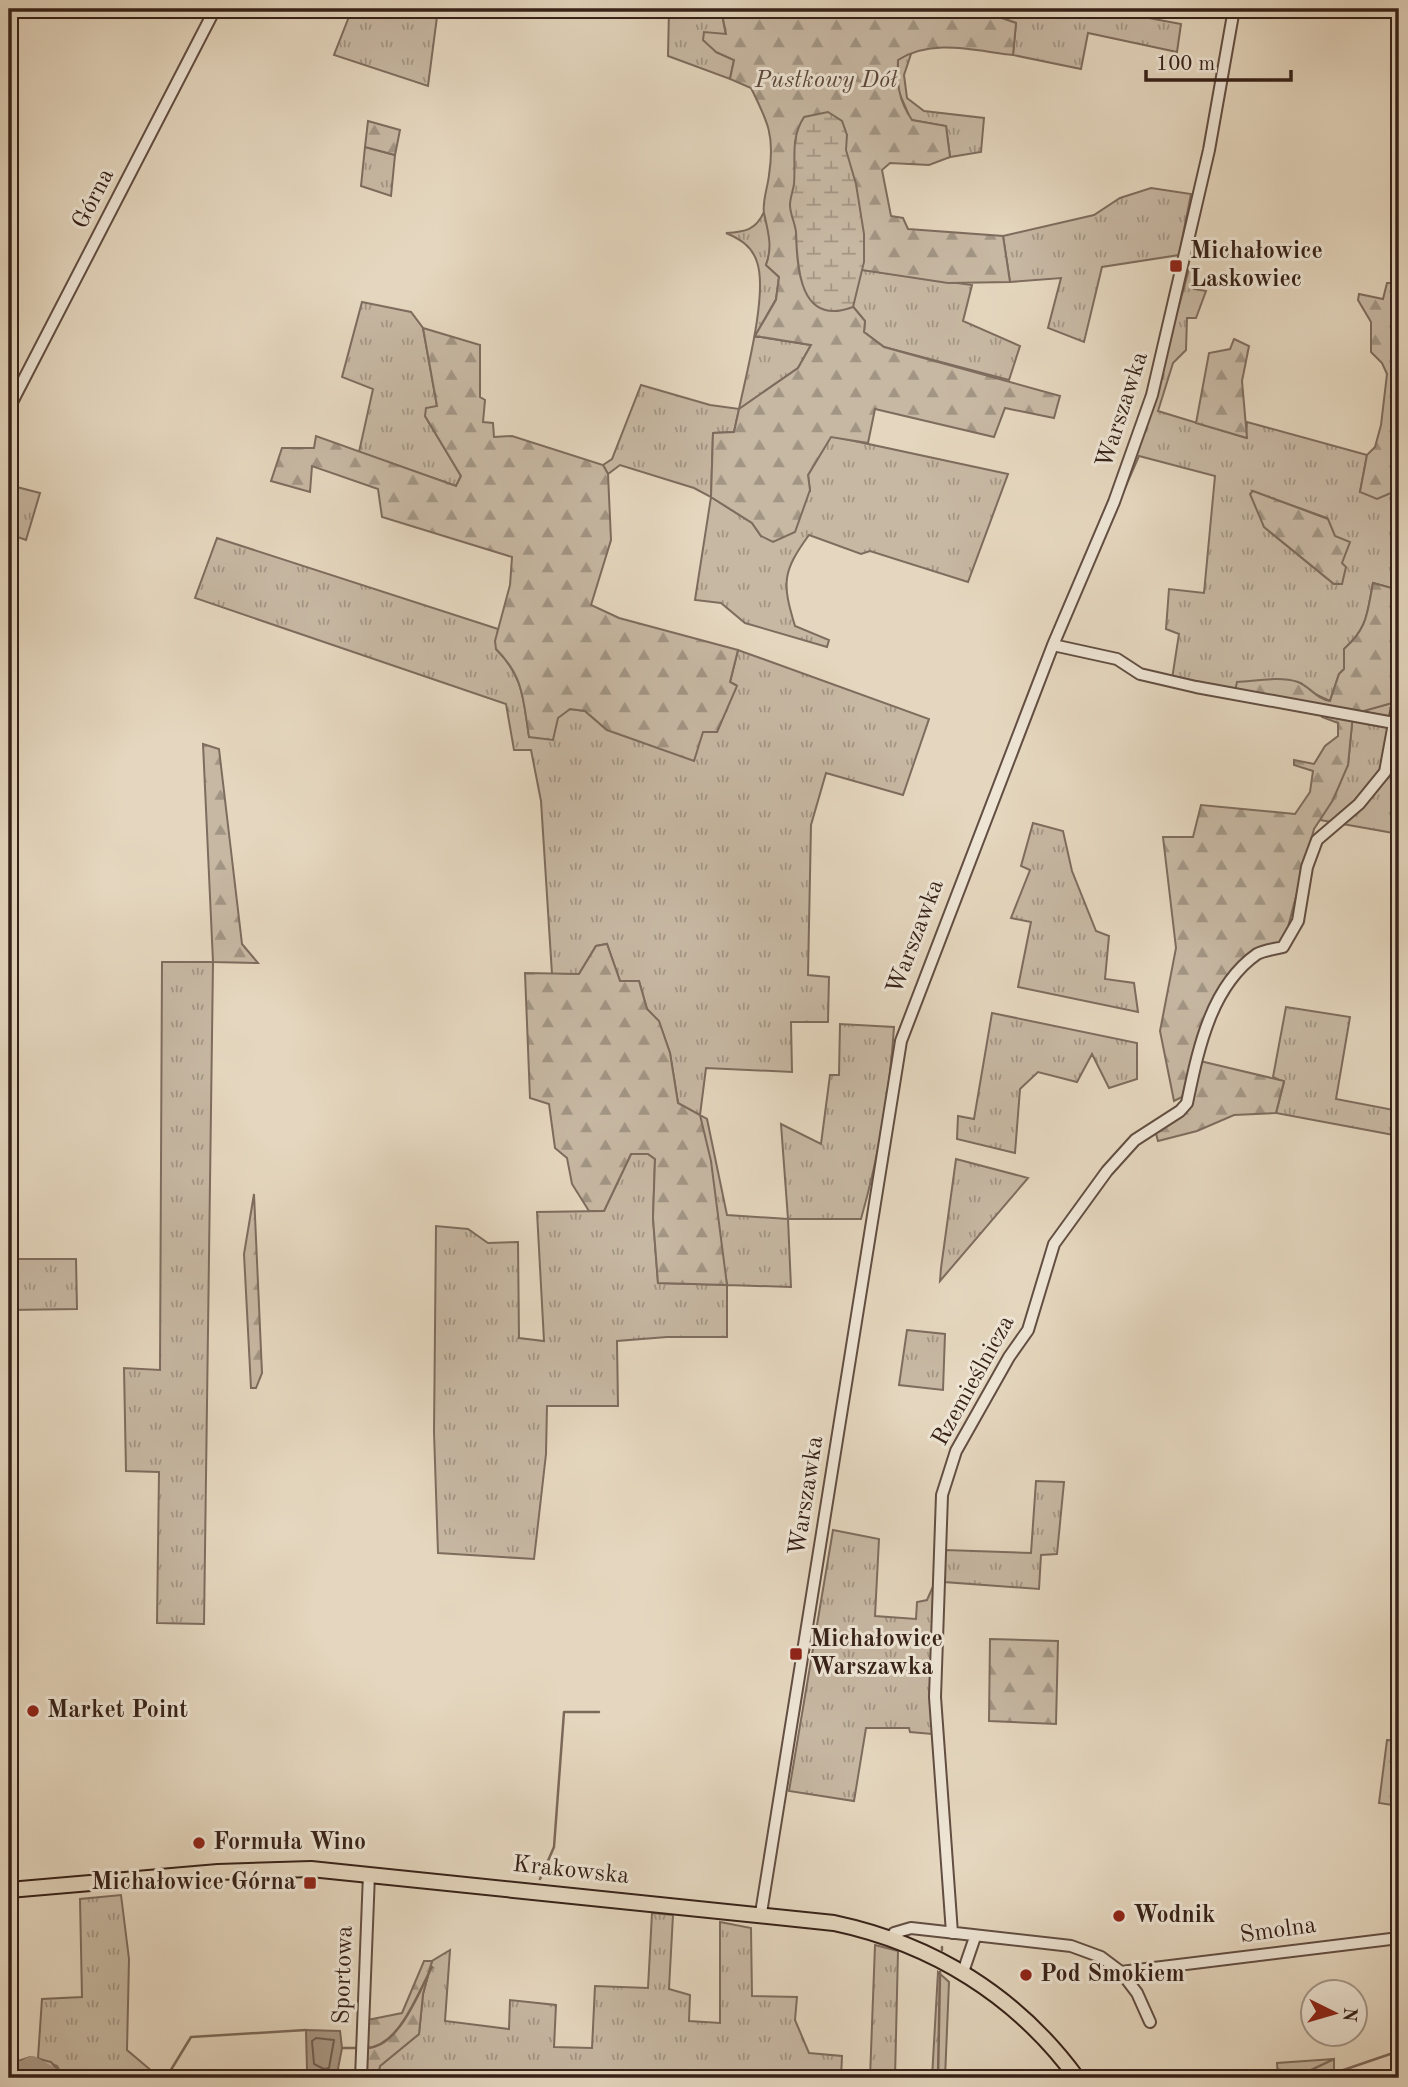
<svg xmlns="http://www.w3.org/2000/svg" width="1408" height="2087" viewBox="0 0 1408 2087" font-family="'Old Standard TT',serif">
<defs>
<pattern id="grass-tufts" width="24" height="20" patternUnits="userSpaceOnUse" patternTransform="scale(1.75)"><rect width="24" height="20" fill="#c7b8a3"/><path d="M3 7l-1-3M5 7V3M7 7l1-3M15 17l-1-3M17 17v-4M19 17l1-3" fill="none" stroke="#a29584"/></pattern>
<pattern id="forest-firs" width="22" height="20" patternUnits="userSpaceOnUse" patternTransform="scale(1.75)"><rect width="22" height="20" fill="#c7b8a3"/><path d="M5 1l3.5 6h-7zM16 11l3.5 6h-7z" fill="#a29584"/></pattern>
<pattern id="wetland-marsh" width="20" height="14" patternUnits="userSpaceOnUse" patternTransform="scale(1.75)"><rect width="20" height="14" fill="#c7b8a3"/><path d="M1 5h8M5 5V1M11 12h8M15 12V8" fill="none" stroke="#a29584"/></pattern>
</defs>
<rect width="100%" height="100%" fill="#e5d7bf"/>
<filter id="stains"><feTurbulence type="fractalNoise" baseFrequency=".00286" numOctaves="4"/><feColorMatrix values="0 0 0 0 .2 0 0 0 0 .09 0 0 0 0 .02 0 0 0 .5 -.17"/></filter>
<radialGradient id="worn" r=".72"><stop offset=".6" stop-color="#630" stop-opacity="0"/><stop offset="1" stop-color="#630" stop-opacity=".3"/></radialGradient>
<path fill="url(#grass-tufts)" stroke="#7e6c5e" stroke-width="2" fill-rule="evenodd" d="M352 9H438L428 86 334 55Z
M669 9H721L726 35 716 52 734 60 730 79 668 56Z
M976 9H1101L1181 24 1177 52 1088 33 1081 69 1013 55 1016 23Z
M912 51 904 75 907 98 924 111 984 118 981 152 950 157 946 126 911 120 897 88 898 60Z
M365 147 395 155 391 196 361 186Z
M1151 188 1191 194 1179 255 1102 267 1084 342 1048 328 1061 278 1010 282 1003 236 1094 215 1120 198Z
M764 212C772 228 772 249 766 265L779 277 776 299 755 336 811 345 798 368 739 409 734 432 713 433 711 497 752 523 761 536 810 491 808 475 831 436 1008 474 968 582 870 551 861 554 809 535C782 572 782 583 795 626L829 640 827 647 745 623 721 603 695 600 711 497 694 488 620 465 608 474 603 465 612 459 641 385 710 405 739 409C746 375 768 293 757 262 752 246 740 239 726 233 745 232 756 230 764 212Z
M855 269 972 285 963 321 1020 346 1009 380 884 347 864 332 865 321 845 297Z
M1189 269 1198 270 1194 289 1206 291 1196 318H1187L1186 350 1173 363 1158 411 1246 438 1247 422 1367 455 1360 492 1391 493 1399 499V590L1373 583C1367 613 1368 628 1344 649V669L1339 674 1330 701 1310 692 1301 683 1235 691 1172 679 1179 634 1166 629 1169 589 1204 593 1215 476 1139 456 1112 518 1151 408ZM1252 491 1327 518 1342 564V584H1334L1264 527Z
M362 302 411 312 423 328 437 406 425 416 461 476 456 486 359 452 373 389 342 377Z
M9 485 40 493 26 540 9 534Z
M217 538 498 629 496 649C524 677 523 698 529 736L570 709 585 711 607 730 717 732 736 685 730 682 738 650 929 719 903 795 826 773 811 825 808 975 829 977 828 1022H791L792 1072 706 1068 700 1115 707 1119 727 1215 788 1219 781 1124 821 1144 830 1075H839L840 1024 894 1027C890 1092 879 1155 861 1219H788L791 1287 727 1285V1337H667L617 1341 618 1406H547L546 1454 534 1559 438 1553 434 1432 436 1226 468 1229 488 1243 518 1242 519 1338 544 1341 537 1212 604 1211 631 1154H648L655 1159 653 1218 658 1283 727 1285 716 1218 678 1103 670 1053 659 1022 647 1009 639 981H620L607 944 596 946 579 974H552L541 801 531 750H514L506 704 195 598Z
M1399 696V834L1320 820 1348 765 1353 713 1392 703Z
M1033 823 1063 831 1072 871 1096 931 1109 936 1105 979 1134 983 1138 1012 1018 987 1031 922 1011 918 1030 870 1021 866Z
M162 962H213L204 1624 157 1623 159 1472 126 1471 124 1368 160 1370Z
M1286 1007 1350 1017 1336 1099 1399 1111V1136L1276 1113 1284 1082 1273 1077Z
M992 1013 1137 1043V1079L1109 1088 1092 1054 1077 1082 1038 1072 1020 1089 1015 1153 957 1139 958 1116 974 1119Z
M956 1159 1028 1178 940 1281 941 1268Z
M9 1259H76L77 1309 9 1310Z
M907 1330 945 1334 943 1390 899 1385Z
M1036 1481 1064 1482 1057 1554 1041 1555 1039 1589 944 1582 945 1550 1031 1553Z
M833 1530 879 1539 875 1616 916 1619 917 1602 927 1600 935 1582 932 1734 910 1732 909 1728H866L854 1801 789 1791Z
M121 1895 129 1959 127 2050 160 2078H64L57 2066 38 2058 42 1999 82 1997 80 1899Z
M652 1913 673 1915 669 1989 690 1995 689 2021 720 2023V1922L751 1928 752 1996 797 1997 795 2020 809 2053 842 2056 841 2078H507V2074H496V2078H377L380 2066 419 2034 423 1994 432 1961 450 1950 445 2021 509 2029 510 2000 556 2005 554 2047 592 2048 595 1986 648 1988Z
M875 1945 898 1951 895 2078H870Z
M938 1972 949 1982 945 2078H932Z
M1334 2059V2078H1294Z"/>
<path fill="url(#forest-firs)" stroke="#7e6c5e" stroke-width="2" d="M721 9H976L1016 23 1013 55C975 51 933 38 898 60 897 83 898 100 912 120L946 126 950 157 929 165 890 163 882 170 891 216 903 218 908 229 1003 236 1010 282 948 283 856 269 845 297 865 321 864 332 884 347 1060 396 1054 418 1005 408 994 437 875 409 868 443 831 437 808 475 810 490 795 532 773 542 761 536 752 523 711 497 713 433 734 432 739 409 798 368 811 345 755 336 776 300 779 277 766 265C773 246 768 232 764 213 762 202 768 186 769 175 775 136 768 122 751 88L730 79 734 60 716 52 703 40 704 32 726 34Z
M368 121 400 130 395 155 365 147Z
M1387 283H1391L1399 294V499L1391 493 1377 499 1360 492 1367 455 1375 447 1381 425 1387 374 1382 363 1371 352V322L1358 300 1359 294 1383 299Z
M423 328 480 345V397L485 400 483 422 493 423 494 437 512 436 603 465 608 474 611 540 591 605 619 618 738 650 730 682 737 686 717 732H703L694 761 607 730 585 711 570 709 558 718 553 740 529 737C523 699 524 677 496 649L495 641 510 585 512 557 382 517 378 489 312 466 310 492 271 481 282 448H314L316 436 456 486 461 476 425 416 426 408 437 406Z
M1234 339 1249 346 1242 381 1247 438 1196 423 1209 353 1230 349Z
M1253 491 1328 519 1335 536 1350 542 1342 563 1346 567 1342 584H1334L1264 527 1250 494Z
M1373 583 1399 590V696L1392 703 1353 714 1348 765 1333 800 1314 829 1284 942C1276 944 1265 945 1258 949 1214 971 1194 1052 1182 1097L1174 1101 1160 1031 1176 948 1163 837H1193L1201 805 1295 814 1310 792 1313 771 1294 765V760L1314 764 1325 746 1338 736V723L1322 717 1319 709 1235 691 1237 682C1256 681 1280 676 1298 682 1309 686 1318 700 1330 701L1339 674 1344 669V649C1368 628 1367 613 1373 583Z
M203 744 219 749 242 944 258 963 213 962Z
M607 944 620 981H639L647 1009 659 1021 670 1053 678 1103 700 1115 711 1161 727 1285 658 1283 653 1218 655 1159 648 1154H631L604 1211H589L572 1184 567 1158 555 1148 549 1104 530 1098 525 973 579 974 596 946Z
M1200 1061 1284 1081 1276 1113 1234 1115 1197 1131 1158 1141 1155 1130 1182 1113Z
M254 1194 262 1373 256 1388H251L244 1254Z
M990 1639 1058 1641 1056 1724 989 1721Z
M1387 1740 1399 1741V1806L1379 1803Z
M424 1961H432L423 1994 419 2034 380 2066 377 2078H365L367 2020 402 2013Z
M30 2057 51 2062 64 2078H9V2064Z
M1334 2059 1294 2078H1278L1277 2063Z"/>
<path fill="url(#wetland-marsh)" stroke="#7e6c5e" stroke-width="2" d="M828 112 842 121 847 135 846 150 856 184 864 234V262L853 307C800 327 797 269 796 232 795 223 790 214 790 205 790 198 793 191 794 184 796 158 790 139 804 117Z"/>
<path fill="#aa9986" stroke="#7c695a" stroke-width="2" d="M306 2030 340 2031 342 2048 337 2074 322 2076 307 2070Z"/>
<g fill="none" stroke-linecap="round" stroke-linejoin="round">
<path stroke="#705d4f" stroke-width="2" d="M316 2038 334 2040 329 2068 324 2069 314 2064 312 2041Z"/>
<path stroke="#7c695a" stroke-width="2.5" d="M540 1879 554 1847 564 1712H599
M942 1950V1947
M342 2048H357
M364 2048C398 2050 418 1993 432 1967
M166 2078 191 2037 306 2030
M938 2078 940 1972
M1320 2078 1399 2051"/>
<path stroke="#aa9986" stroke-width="18" d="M9 2078 32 2065 54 2078"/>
<g stroke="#624e42" stroke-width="14">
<path id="minor" d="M9 408 215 9
M1053 645 1117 659 1140 674 1196 687 1394 723
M761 1913 901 1041 1053 645 1114 502 1152 395 1209 150 1234 9
M952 1933 935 1697 942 1495 956 1451 1009 1357 1028 1330 1054 1244 1107 1171 1135 1140 1180 1111 1187 1103C1198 1051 1210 987 1257 954 1264 950 1275 949 1283 947L1298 921 1307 867 1317 840 1359 804 1385 772 1399 696
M892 1938 894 1933 911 1928 1071 1946 1101 1957 1121 1972 1137 1993 1150 2022
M963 1972 975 1937
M1121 1972 1399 1938
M361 2078 369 1874"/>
</g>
<g stroke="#362118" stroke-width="18">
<path id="major" d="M9 1890 218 1872 311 1869 834 1923C933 1944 1017 1996 1077 2078"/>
</g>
<use href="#minor" stroke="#eee5d5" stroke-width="10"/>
<use href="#major" stroke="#e5d7bf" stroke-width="14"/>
</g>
<g fill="#8f2418" stroke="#eee5d5" stroke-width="2.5">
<rect x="1169" y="259" width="14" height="14" rx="3.5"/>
<rect x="789" y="1647" width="14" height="14" rx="3.5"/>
<circle cx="33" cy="1711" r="7"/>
<circle cx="199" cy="1843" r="7"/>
<rect x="303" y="1876" width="14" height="14" rx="3.5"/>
<circle cx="1119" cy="1916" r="7"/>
<circle cx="1026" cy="1975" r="7"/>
</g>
<g text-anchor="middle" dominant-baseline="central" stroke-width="6" stroke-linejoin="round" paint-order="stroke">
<g font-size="24" font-style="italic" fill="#5a473b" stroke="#eee5d5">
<text x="826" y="81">Pustkowy Dół</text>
</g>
<g font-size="24" fill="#362118" stroke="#eee5d5">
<text transform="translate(94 199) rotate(-63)">Górna</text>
<text transform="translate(1123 410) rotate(-72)">Warszawka</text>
<text transform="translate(916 937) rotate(-69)">Warszawka</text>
<text transform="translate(974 1381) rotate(-61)">Rzemieślnicza</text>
<text transform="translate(807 1496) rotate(-81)">Warszawka</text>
<text transform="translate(571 1871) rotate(6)">Krakowska</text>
<text transform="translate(1278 1931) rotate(-8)">Smolna</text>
<text transform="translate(344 1975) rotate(-88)">Sportowa</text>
</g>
<g font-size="24" font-weight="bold" fill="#362118" stroke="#eee5d5" text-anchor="start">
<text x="1190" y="252">Michałowice<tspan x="1190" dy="28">Laskowiec</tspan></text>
<text x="810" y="1640">Michałowice<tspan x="810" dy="28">Warszawka</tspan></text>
<text x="47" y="1711">Market Point</text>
<text x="213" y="1843">Formuła Wino</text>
<text x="296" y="1883" text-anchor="end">Michałowice Górna</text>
<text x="1133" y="1916">Wodnik</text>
<text x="1040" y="1975">Pod Smokiem</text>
</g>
</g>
<rect width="1408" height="2087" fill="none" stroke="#e5d7bf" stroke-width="35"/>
<rect x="10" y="10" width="1387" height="2066" fill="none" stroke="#362118" stroke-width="3.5"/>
<rect x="18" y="18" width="1373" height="2052" fill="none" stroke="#362118" stroke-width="2"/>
<g transform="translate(1334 2013) rotate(95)"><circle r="33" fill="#eee5d5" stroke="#a49789" stroke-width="2"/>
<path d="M0-5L12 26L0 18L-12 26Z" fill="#8f2418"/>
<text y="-10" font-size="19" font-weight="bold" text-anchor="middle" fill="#362118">N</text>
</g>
<path d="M1146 70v10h145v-10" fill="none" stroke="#362118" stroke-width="3.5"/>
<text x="1156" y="70" font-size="21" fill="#362118" stroke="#eee5d5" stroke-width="5" paint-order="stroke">100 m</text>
<rect width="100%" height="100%" filter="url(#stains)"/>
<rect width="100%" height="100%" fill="url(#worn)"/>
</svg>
